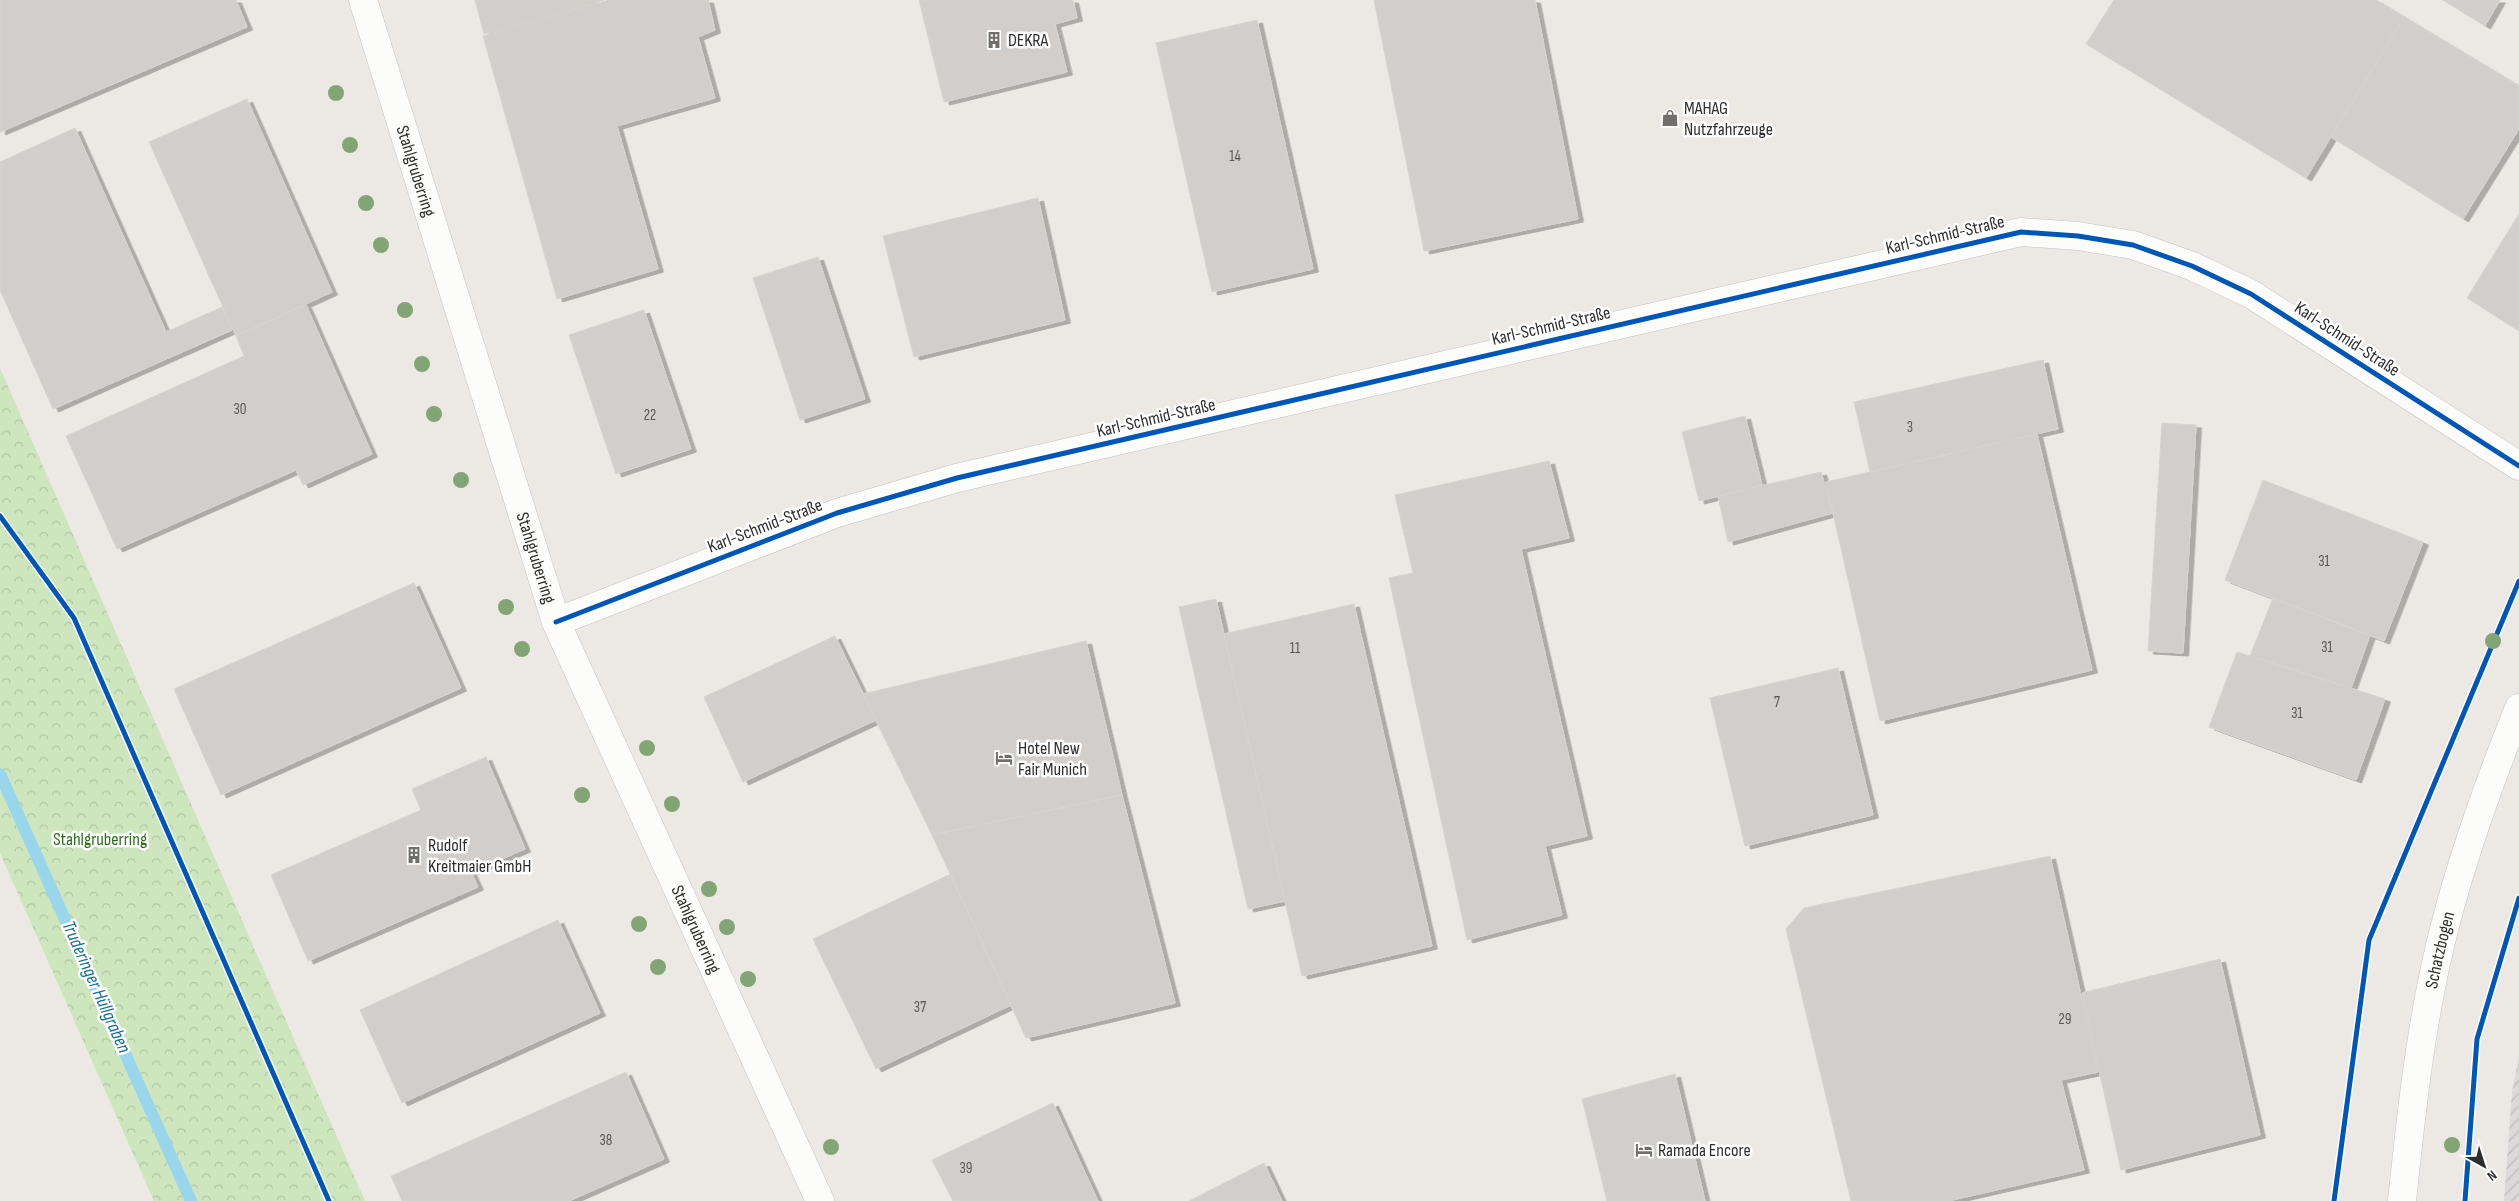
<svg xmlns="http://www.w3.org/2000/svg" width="2519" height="1201" viewBox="0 0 2519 1201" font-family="'Sofia Sans Condensed',sans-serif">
<defs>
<pattern id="industrial-furrows" width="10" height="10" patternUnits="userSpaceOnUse" patternTransform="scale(1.25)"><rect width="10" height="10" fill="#dcd9db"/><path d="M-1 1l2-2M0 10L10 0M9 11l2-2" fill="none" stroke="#bdbbbc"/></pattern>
<pattern id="park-crowns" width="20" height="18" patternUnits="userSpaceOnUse" patternTransform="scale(1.25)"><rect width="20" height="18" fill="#cee6be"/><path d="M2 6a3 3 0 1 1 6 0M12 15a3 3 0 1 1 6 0" fill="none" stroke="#b1c6a4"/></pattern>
<filter id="shadow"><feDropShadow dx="5.5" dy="3" stdDeviation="0" flood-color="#0004"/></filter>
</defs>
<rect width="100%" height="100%" fill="#ece8e4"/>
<path fill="url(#industrial-furrows)" d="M2519 1056V1201H2504L2512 1092Z"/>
<path fill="url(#park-crowns)" d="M0 368 365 1201H154L0 853Z"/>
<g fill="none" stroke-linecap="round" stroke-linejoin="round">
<path stroke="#99d6ec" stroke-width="12" d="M0 774 191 1201"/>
</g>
<path fill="#d1cecb" stroke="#d7d4d0" filter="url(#shadow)" d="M0 0H236L247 27 0 132Z
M475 0H604L484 34Z
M609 0H708L715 30 698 37 715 98 617 126 658 269 557 299 483 36Z
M919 0H1073L1077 18 1055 24 1067 72 944 102Z
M1374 0H1535L1578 219 1424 251Z
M2114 0H2376L2404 17 2306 178 2086 44Z
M2443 0H2500L2485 26Z
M2404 17 2519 86V129L2463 219 2331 137Z
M1257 20 1313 269 1212 292 1156 43Z
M247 99 332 292 236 336 149 142Z
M75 128 166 332 222 307 232 330 53 409 0 290V162Z
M1038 198 1065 320 914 357 883 236Z
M2519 214V331L2467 298Z
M818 257 865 399 800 420 753 278Z
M306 305 372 454 303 485 296 470 117 549 66 436 244 356 236 336Z
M644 310 691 449 616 474 569 335Z
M2043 360 2058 429 1870 472 1854 402Z
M1745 416 1762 485 1699 501 1682 432Z
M2162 423 2196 425 2183 653 2148 651Z
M2037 434 2092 670 1880 721 1826 482Z
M1549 461 1569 538 1521 549 1587 836 1545 846 1562 915 1467 940 1389 578 1413 573 1395 495Z
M1821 472 1833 513 1728 542 1718 496Z
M2263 480 2423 542 2384 641 2225 580Z
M414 583 461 688 221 795 174 689Z
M2273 598 2370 635 2351 688 2250 656Z
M1216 599 1285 901 1248 909 1179 607Z
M1354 604 1432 946 1302 976 1224 634Z
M835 636 876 720 743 782 704 697Z
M1086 641 1122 795 932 835 863 694Z
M2237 652 2385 699 2356 780 2209 727Z
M1838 668 1873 815 1745 846 1710 698Z
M486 757 525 849 471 872 478 887 308 961 271 875 421 810 412 789Z
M1122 795 1175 1003 1026 1038 932 835Z
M2050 856 2098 1072 2061 1080 2084 1170 1948 1201H1851L1786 929 1804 908Z
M951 874 1011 1005 876 1069 813 939Z
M558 920 600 1013 402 1103 360 1010Z
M2220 959 2260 1135 2121 1170 2082 993Z
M626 1072 664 1159 569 1201H402L391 1176Z
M1675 1074 1705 1201H1607L1582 1099Z
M1053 1103 1098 1201H953L932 1160Z
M1264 1163 1282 1201H1189Z"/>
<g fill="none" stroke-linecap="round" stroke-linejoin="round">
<g stroke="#c5c4c5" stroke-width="29">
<g id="minor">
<path id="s1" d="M363 0 556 622 820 1201"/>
<path d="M556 622 837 513 957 478 2021 232 2078 236 2133 245 2192 266 2251 294 2519 466"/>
</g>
</g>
<g stroke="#c5c4c5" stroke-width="29">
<g id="secondary">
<path id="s2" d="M2402 1201C2411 1115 2420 1030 2440 946 2459 865 2488 785 2519 708"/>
</g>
</g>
<use href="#minor" stroke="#fcfcfb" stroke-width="28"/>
<use href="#secondary" stroke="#fcfcfb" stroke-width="28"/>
<g stroke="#fff" stroke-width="8">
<path id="cycleway" d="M0 516 74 618 329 1201
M556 622 837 513 957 478 2021 232 2078 236 2133 245 2192 266 2251 294 2519 466
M2334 1201 2369 940 2519 581
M2465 1201 2477 1039 2519 898"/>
</g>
<use href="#cycleway" stroke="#0057b8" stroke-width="5"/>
</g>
<g fill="#82a575">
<circle cx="336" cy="93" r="8"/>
<circle cx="350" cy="145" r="8"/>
<circle cx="366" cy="203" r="8"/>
<circle cx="381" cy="245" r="8"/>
<circle cx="405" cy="310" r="8"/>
<circle cx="422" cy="364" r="8"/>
<circle cx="434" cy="414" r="8"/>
<circle cx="461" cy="480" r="8"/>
<circle cx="506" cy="607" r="8"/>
<circle cx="2493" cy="641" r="8"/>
<circle cx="522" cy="649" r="8"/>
<circle cx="647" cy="748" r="8"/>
<circle cx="582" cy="795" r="8"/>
<circle cx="672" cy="804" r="8"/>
<circle cx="709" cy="889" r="8"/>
<circle cx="639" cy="924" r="8"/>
<circle cx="727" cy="927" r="8"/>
<circle cx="658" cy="967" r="8"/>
<circle cx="748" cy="979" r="8"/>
<circle cx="2452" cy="1145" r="8"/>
<circle cx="831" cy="1147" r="8"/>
</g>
<defs>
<g id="building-bare" transform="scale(1.35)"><path d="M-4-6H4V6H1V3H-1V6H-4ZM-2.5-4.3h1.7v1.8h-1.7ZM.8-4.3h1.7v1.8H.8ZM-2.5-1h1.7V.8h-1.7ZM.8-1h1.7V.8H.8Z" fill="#706f6e" stroke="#fff" stroke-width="2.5" paint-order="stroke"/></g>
<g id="shop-bare" transform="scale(1.35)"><path d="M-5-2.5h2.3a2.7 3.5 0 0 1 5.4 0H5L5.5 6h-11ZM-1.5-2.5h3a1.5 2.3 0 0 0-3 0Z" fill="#706f6e" stroke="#fff" stroke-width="2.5" paint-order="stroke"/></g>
<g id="hotel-bare" transform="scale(1.35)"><path d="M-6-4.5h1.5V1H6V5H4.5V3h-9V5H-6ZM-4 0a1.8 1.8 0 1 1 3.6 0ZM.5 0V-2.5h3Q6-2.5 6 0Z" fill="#706f6e" stroke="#fff" stroke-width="2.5" paint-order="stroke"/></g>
</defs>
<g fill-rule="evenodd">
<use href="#building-bare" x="994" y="40"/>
<use href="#shop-bare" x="1670" y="118"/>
<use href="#hotel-bare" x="1004" y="758"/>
<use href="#building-bare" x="414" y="855"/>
<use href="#hotel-bare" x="1644" y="1150"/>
</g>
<g text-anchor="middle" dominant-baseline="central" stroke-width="5" stroke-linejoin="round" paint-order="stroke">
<g font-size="15" fill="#585857">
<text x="1235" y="156">14</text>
<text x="240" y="409">30</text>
<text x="650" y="415">22</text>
<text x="1910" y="427">3</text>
<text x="2324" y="561">31</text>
<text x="2327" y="647">31</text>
<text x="1295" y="648">11</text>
<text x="1777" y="702">7</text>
<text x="2297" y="713">31</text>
<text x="920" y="1007">37</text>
<text x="2065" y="1019">29</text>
<text x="606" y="1140">38</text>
<text x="966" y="1168">39</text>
</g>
<g font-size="18" fill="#2e2e2e" stroke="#fff" text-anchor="start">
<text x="1008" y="40">DEKRA</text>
<text x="1684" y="108">MAHAG<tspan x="1684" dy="21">Nutzfahrzeuge</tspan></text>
<text x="1018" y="748">Hotel New<tspan x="1018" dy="21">Fair Munich</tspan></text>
<text x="428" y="845">Rudolf<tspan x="428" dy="21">Kreitmaier GmbH</tspan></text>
<text x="1658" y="1150">Ramada Encore</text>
</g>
<g font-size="18" fill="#2e2e2e" stroke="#fff">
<text stroke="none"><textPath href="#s1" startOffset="179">Stahlgruberring</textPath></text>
<text transform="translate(1945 235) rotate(-13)">Karl-Schmid-Straße</text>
<text transform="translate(1551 326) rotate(-13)">Karl-Schmid-Straße</text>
<text transform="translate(2347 339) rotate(33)">Karl-Schmid-Straße</text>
<text transform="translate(1156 418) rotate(-13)">Karl-Schmid-Straße</text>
<text transform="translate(765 526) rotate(-21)">Karl-Schmid-Straße</text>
<text stroke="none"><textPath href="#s1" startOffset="584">Stahlgruberring</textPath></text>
<text stroke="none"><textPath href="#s1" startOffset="989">Stahlgruberring</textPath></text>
<text stroke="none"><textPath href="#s2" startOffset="254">Schatzbogen</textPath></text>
</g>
<g font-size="18" fill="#2c6e1b" stroke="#fff">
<text x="100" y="839">Stahlgruberring</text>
</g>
<g font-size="19" font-style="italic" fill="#0d6fa3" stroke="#fff">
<text transform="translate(96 987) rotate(66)">Truderinger Hüllgraben</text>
</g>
</g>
<g transform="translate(2484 1166) rotate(141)" stroke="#ffffff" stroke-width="4" paint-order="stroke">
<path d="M0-4L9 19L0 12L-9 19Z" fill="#2e2e2e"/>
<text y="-8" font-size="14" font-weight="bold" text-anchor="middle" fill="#2e2e2e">N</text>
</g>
</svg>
